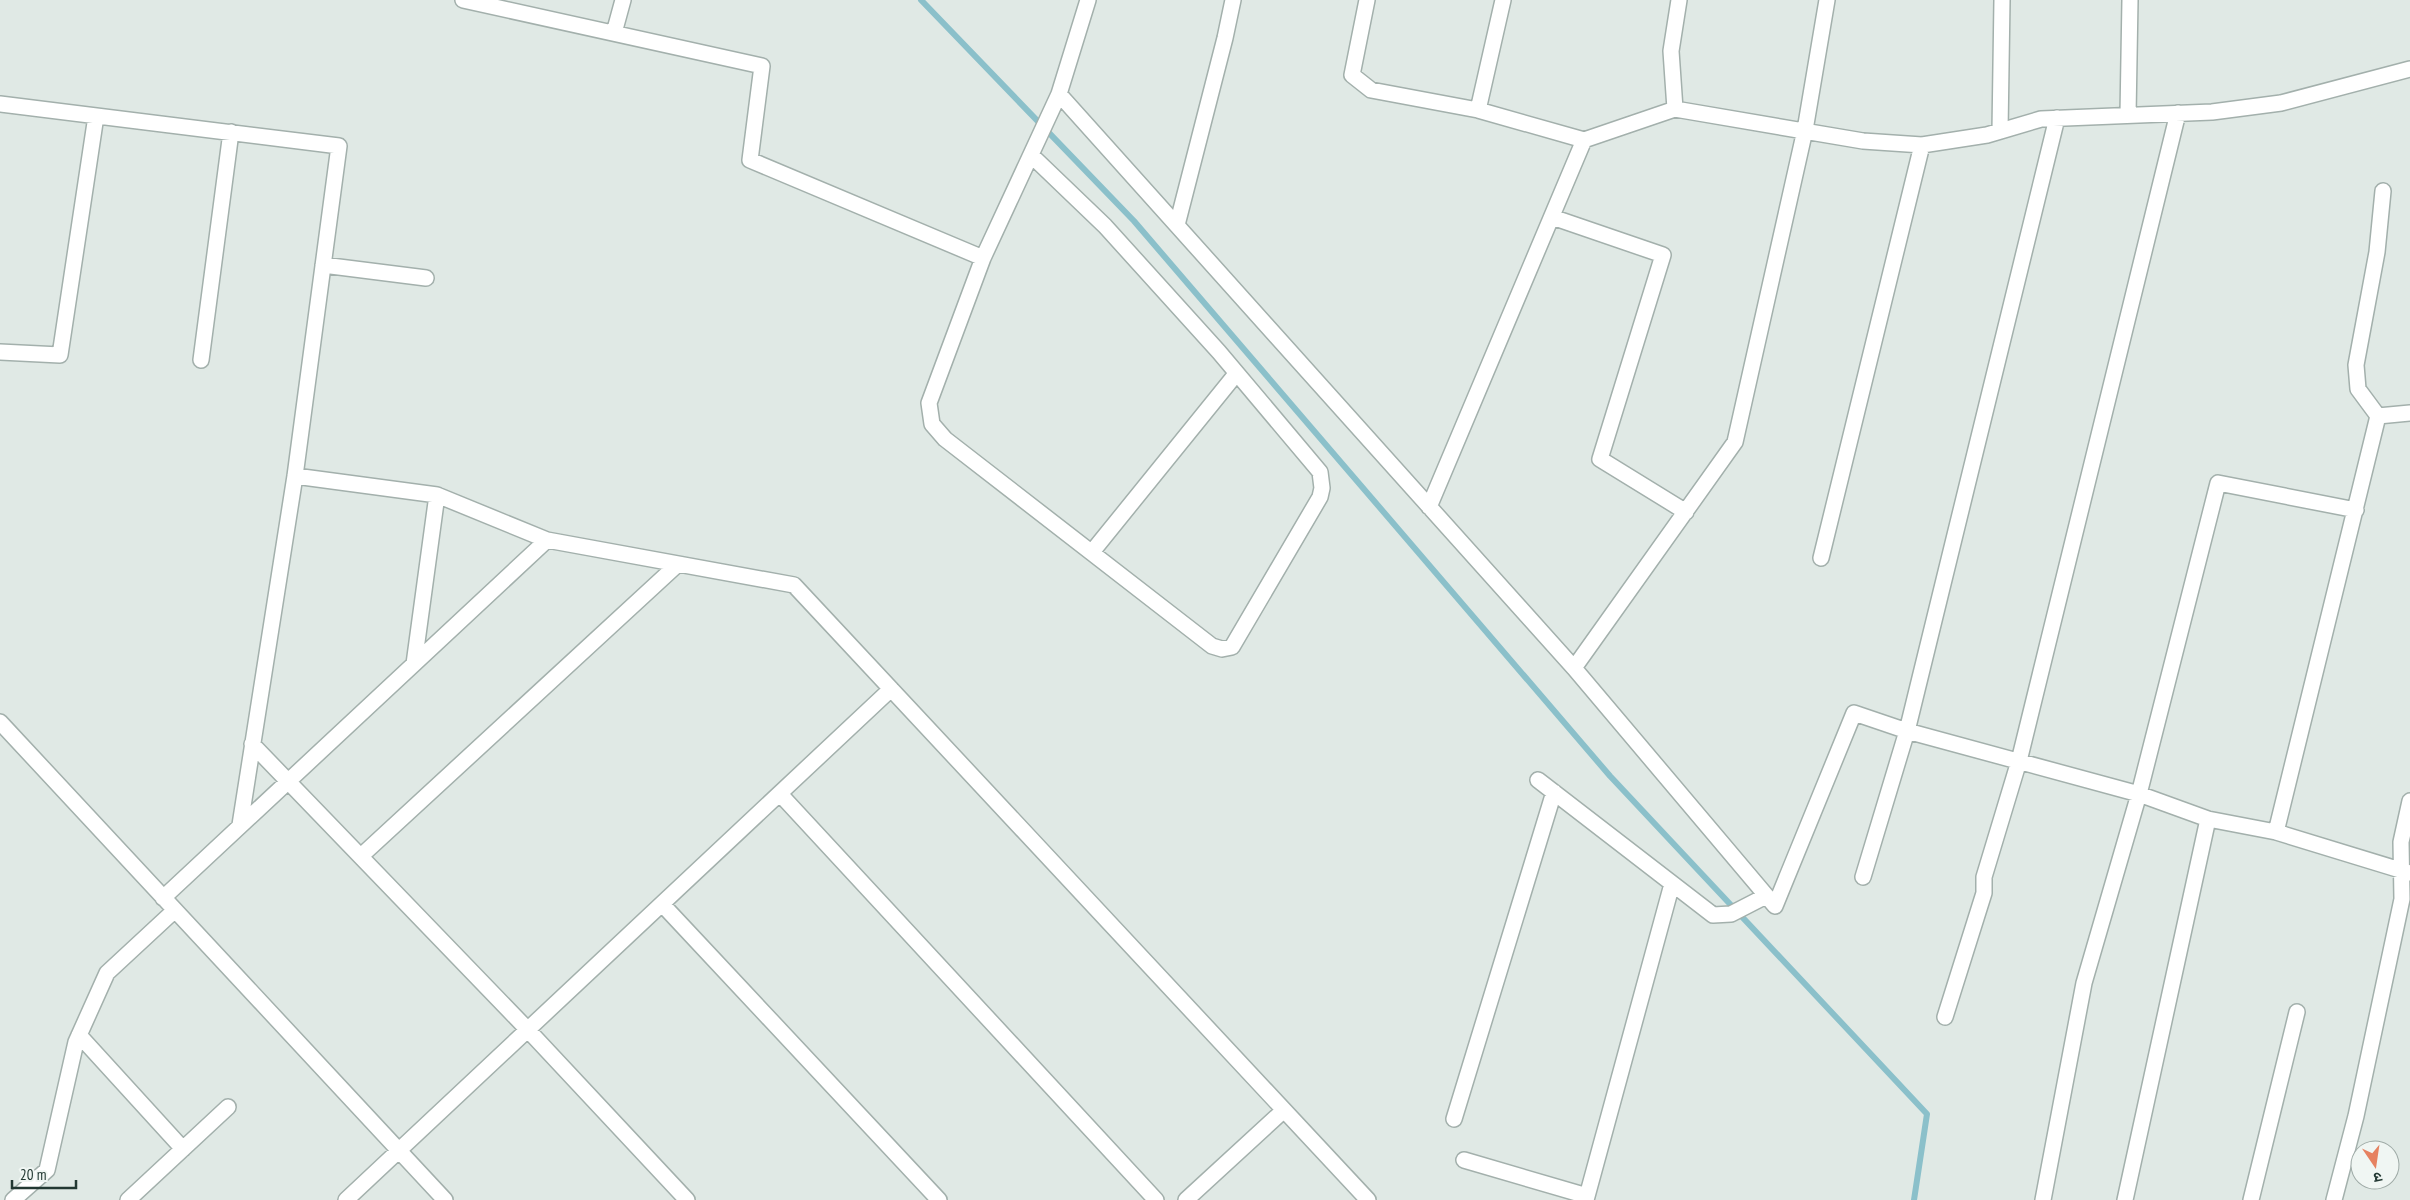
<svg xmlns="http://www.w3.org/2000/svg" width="2410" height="1200" viewBox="0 0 2410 1200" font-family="'PT Sans Narrow','Noto Sans Devanagari',sans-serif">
<rect width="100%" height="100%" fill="#e0e9e5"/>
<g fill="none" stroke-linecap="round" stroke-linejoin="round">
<path stroke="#8bc0ca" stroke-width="6" d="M921 0 1134 221 1610 776 1927 1114 1914 1200"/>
<g stroke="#a3b0ac" stroke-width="18">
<path id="minor" d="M463 0 762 66 750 160 983 258
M1367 0 1352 75 1371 90 1478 110 1503 0
M1679 0 1671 51 1675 109 1863 141 1922 145 1987 135 2041 119 2212 112 2281 103 2410 69
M614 33 623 0
M1059 94 1574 668 1775 906 1854 713 1907 731 2139 794 2208 819 2276 832 2410 873
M0 104 339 146 295 476 240 825
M1478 110 1584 140 1675 109
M2128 115 2130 0
M2000 131 2002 0
M1031 155 1105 226 1219 352 1320 472 1322 488 1320 497 1232 647 1222 649 1212 646 945 439 932 424 929 403 983 258 1059 94 1088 0
M1552 217 1663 255 1600 459 1686 512
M1177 225 1225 38 1233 0
M323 265 426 278
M0 352 60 355 96 116
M201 360 231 132
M2378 416 2358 389 2356 365 2377 252 2383 191
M2378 416 2410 413
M295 476 437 495 547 540 794 585 1368 1200
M1429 507 1584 140
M1092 552 1236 374
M1821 558 1922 145
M414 664 437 495
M1574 668 1735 442 1805 130 1827 0
M0 722 445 1200
M252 744 528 1030 687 1200
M1538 780 1713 915 1731 914 1766 896
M780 794 1156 1200
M2276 832 2378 416
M361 856 678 564
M1863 877 1907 731 2057 118
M163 898 547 540
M662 904 939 1200
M1945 1017 1984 893V877L2019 761 2178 113
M79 1035 183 1149
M1454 1119 1554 792
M1464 1160 1587 1196
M13 1200 47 1170 76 1042 107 973 175 910
M128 1200 228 1107
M346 1200 891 689
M1186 1200 1284 1110
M1586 1200 1672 884
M2043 1200 2084 983 2139 794 2218 483 2356 510
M2125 1200 2208 819
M2251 1200 2297 1012
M2334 1200 2356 1116 2402 899 2401 842 2410 801"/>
</g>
<use href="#minor" stroke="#fff" stroke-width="15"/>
</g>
<g transform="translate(2375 1165) rotate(167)"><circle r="24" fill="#f0f6f3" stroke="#9eaaa6"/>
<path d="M0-4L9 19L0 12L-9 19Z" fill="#e68261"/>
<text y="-8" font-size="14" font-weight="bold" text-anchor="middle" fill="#223832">उ</text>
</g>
<path d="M12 1180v8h64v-8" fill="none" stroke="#223832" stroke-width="2.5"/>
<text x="20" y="1180" font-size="15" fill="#223832" stroke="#f0f6f3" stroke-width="4" paint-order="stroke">20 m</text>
</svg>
